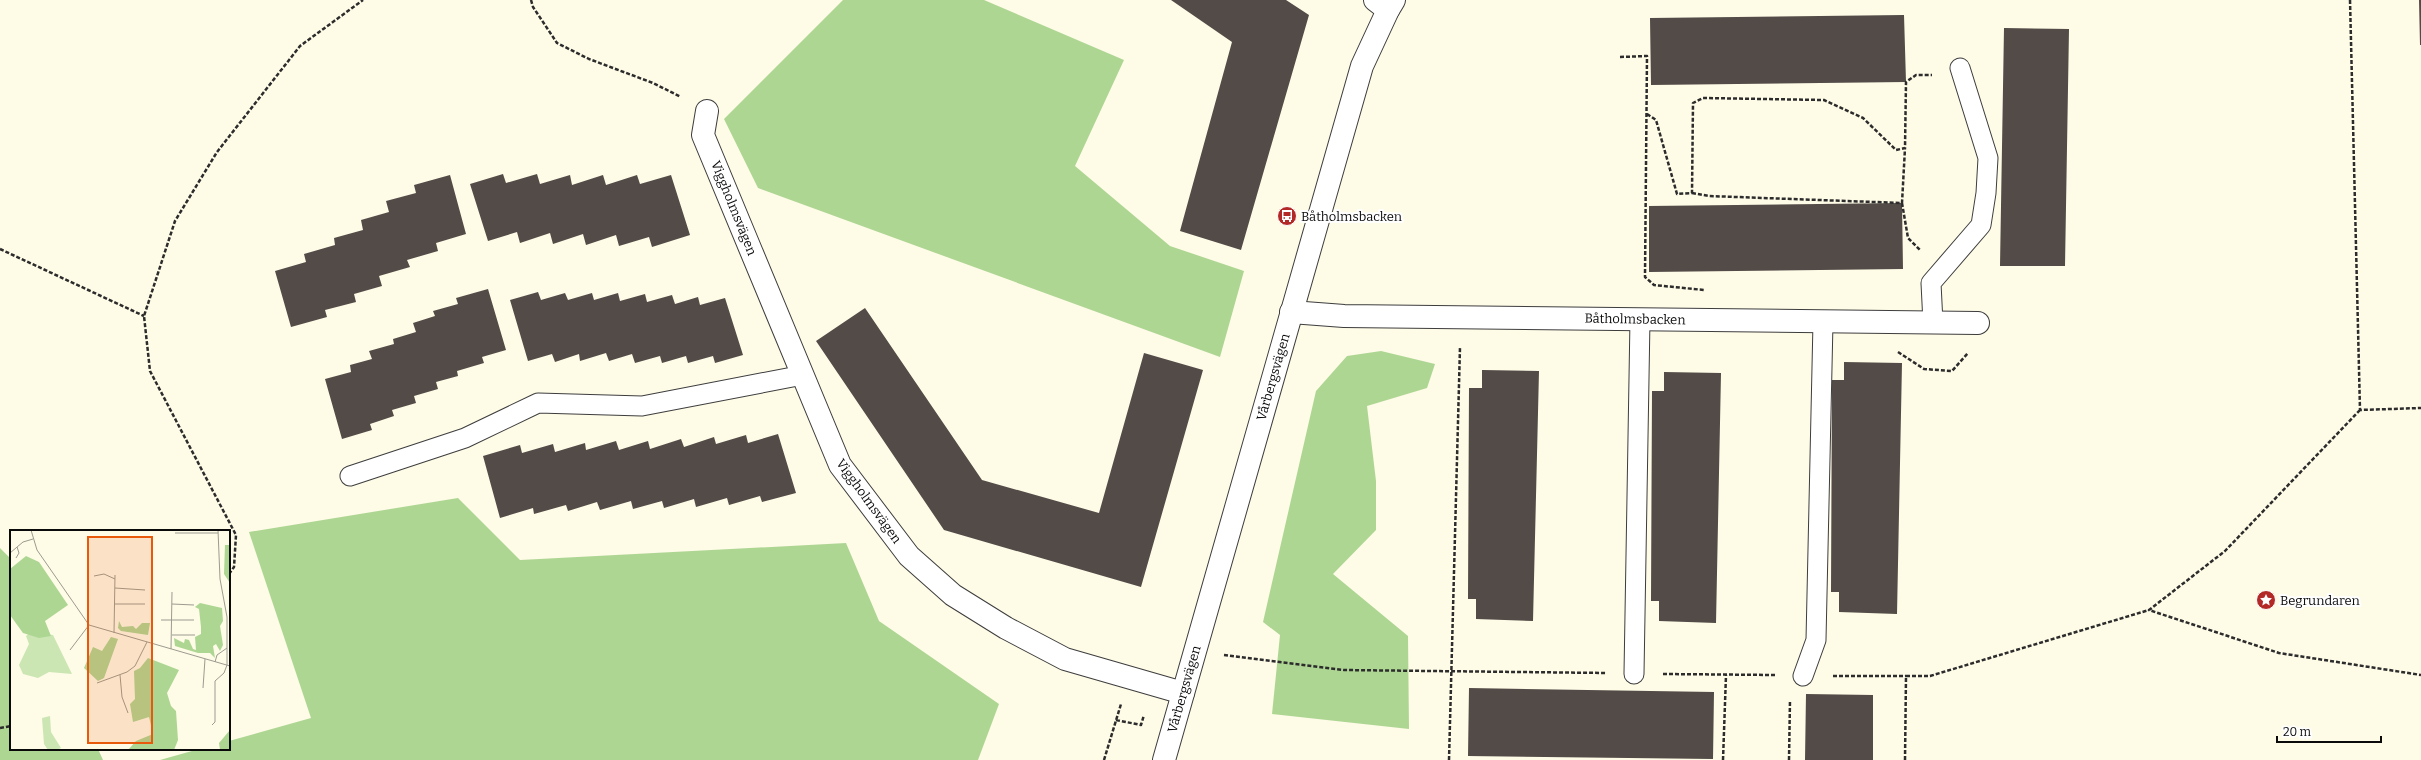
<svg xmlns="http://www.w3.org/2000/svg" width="2421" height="760" viewBox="0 0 2421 760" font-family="Bitter,serif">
<rect width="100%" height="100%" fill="#fefbe7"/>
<path fill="#aed693" d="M843 0H984L1124 60 1075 166 1170 246 1244 271 1220 357 758 188 724 119Z
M1381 351 1435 364 1427 388 1367 406 1376 481V530L1333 574 1408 636 1409 729 1272 714 1280 635 1263 622 1316 391 1347 356Z
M458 498 520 560 846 543 879 621 999 704 978 760H160L199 749H229V741L311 718 249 532Z
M0 548 11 559V749H98L103 760H0Z"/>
<path fill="#524b47" d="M1171 0H1286L1309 15 1241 250 1180 231 1232 42Z
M2419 0H2421V45H2420Z
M1904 15 1906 82 1651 85 1650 18Z
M2004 28 2069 29 2065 266H2000Z
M503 174 506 183 537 174 540 184 570 175 572 185 603 175 606 185 637 175 640 184 671 175 690 235 652 247 649 237 619 246 616 235 586 245 583 234 553 244 550 233 520 243 517 232 488 241 470 184Z
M450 175 466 234 436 243 438 251 407 260 410 267 379 276 382 286 354 294 356 302 325 310 327 317 291 327 275 271 306 262 304 254 335 245 334 238 363 230 361 220 389 212 386 201 416 193 414 185Z
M1902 203 1903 269 1649 272V206Z
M488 289 506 350 482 357 484 363 457 371 458 376 436 382 438 389 414 396 416 403 392 410 394 416 370 424 372 430 342 439 325 379 351 372 350 365 372 359 369 351 394 344 393 339 416 332 413 323 435 316 433 311 458 304 456 298Z
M538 292 541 300 565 293 568 300 592 293 594 300 618 293 620 301 645 294 647 302 672 295 675 304 698 297 700 305 725 298 743 355 715 363 713 356 688 363 686 356 662 363 660 356 635 363 632 354 609 361 606 353 580 361 579 354 555 362 552 354 528 361 510 300Z
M865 308 982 480 1099 513 1144 353 1203 370 1141 587 944 530 816 341Z
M1844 362 1902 363 1897 614 1839 612V592H1831L1832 380H1844Z
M1482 370 1539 371 1533 621 1476 619V599H1468L1469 388H1482Z
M1664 372 1721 373 1716 623 1659 621V601H1651L1652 391H1664Z
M778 434 796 493 762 502 760 496 729 505 727 498 696 507 694 499 664 508 662 501 633 509 631 501 600 510 597 502 568 511 566 505 534 514 533 508 500 518 483 456 520 445 522 453 553 444 555 452 585 443 586 450 616 441 619 450 648 441 650 449 681 439 684 447 714 437 716 444 746 435 748 443Z
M1469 688 1714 692 1713 759 1468 756Z
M1806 694 1873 695V760H1805Z"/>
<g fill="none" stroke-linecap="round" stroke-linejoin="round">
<g stroke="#3d3d3d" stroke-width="21">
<path id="service" d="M1933 323 1931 283 1981 225 1986 193 1988 158 1960 68
M350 476 465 438 538 403 642 406 803 375
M1634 674 1640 319
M1803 676 1816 640 1823 322"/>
</g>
<g stroke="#3d3d3d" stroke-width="24">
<path id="minor" d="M1375 0 1388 10
M707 111 703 135 840 465 909 556 953 595 1006 628 1065 659 1183 693
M1291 312 1344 316 1978 323"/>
</g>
<g stroke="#3d3d3d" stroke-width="24">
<path id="tertiary" d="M1164 760 1362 66 1388 10 1394 0"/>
</g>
<path stroke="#2c2c2c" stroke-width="2.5" stroke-dasharray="4 2" stroke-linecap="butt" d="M531 0 533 7 557 43 589 59 653 83 681 97
M2350 0 2360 410 2421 408
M1620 57 1647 56 1645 277 1654 285 1704 290
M1647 114 1656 120 1677 194 1692 193 1693 103 1703 98 1824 100 1863 118 1896 150 1905 148 1906 82 1916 75H1932
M1692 193 1709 196 1902 203 1905 148
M1902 203 1908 238 1921 251
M0 249 144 316
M1898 352 1924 369 1952 371 1968 353
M2360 410 2225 551 2149 610 2279 653 2421 675
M229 574 234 567 236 535 150 371 144 316 175 221 217 152 300 46 363 0
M1224 655 1344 670 1606 673
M1663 674 1776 675
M1833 676H1906
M1116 720 1141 725 1144 715
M0 728 11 726
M1104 760 1121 704
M1449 760 1460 347
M1723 760 1726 675
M1789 760 1790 700
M1905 760 1906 676H1930L2149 610"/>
<use href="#service" stroke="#fff" stroke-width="19"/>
<use href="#minor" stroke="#fff" stroke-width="22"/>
<use href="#tertiary" stroke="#fff" stroke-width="22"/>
</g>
<defs>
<g id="bus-disc" transform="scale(1)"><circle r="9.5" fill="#b32928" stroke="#fff"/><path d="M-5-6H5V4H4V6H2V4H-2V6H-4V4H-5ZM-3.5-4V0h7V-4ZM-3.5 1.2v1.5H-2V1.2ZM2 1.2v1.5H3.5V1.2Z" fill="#fff"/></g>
<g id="sight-disc" transform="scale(1)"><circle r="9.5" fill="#b32928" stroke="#fff"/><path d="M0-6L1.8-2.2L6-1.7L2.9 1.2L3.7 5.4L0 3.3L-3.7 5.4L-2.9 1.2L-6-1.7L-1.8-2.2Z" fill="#fff"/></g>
</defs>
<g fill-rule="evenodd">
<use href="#bus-disc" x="1287" y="216"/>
<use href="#sight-disc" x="2266" y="600"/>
</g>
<g text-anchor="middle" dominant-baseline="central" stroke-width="4" stroke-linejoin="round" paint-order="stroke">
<g font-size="13" fill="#0a0a0a" stroke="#fff">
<text transform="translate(734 208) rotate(68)">Viggholmsvägen</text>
<text transform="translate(1635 319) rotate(1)">Båtholmsbacken</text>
<text transform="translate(1273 377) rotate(-74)">Vårbergsvägen</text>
<text transform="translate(869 501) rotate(54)">Viggholmsvägen</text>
<text transform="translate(1184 689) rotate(-74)">Vårbergsvägen</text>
</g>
<g font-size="13" fill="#0a0a0a" stroke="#fff" text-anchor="start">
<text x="1301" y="216">Båtholmsbacken</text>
<text x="2280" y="600">Begrundaren</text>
</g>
</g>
<g transform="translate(10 530)">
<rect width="220" height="220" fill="#fefbe7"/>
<path d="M21 102 43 105 62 144 39 142 28 148 13 144 9 135 19 114 16 106ZM40 186 41 202 51 218 47 220H38L34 214 32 188Z" fill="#cbe6b3"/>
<path d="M215 15H220V53L214 44ZM16 26 29 32 58 75 35 91 41 106 29 108 13 103 0 85V39ZM190 73 212 78 213 91 210 96 213 115 210 121 206 114 203 116 205 128 200 123H188L165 116 164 108 174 113 175 109 179 110 183 119 186 120 185 107 191 104V97L189 79 185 77ZM109 91 112 97 123 96 126 99 132 93H140L138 105 111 101 108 98ZM101 107 108 109 94 148 88 151 74 138 83 117 92 121ZM138 128 169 140 157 163 161 176 166 181 168 210 164 220H118L126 211 143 204 139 187 123 192 120 174 125 169 124 141 130 138ZM220 200V220H210L209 213Z" fill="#aed693"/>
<path fill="none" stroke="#9c9b8f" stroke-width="1" d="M21 0 27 20 79 95 220 136M165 3H208M0 23 13 12 23 9M6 28 9 23 7 17M84 46 94 44 105 49M105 58 135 60M105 74H135M162 74 184 75M151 90H184M104 103 105 45M162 105H185M161 119 162 62M60 120 79 95M205 132 207 125 217 118M110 145 112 167 118 183M87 153 117 142 125 136 137 112M193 158 195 129M202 195 205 192V151L214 143 217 135V87L210 49 208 0"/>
<path fill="#e8590c" fill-opacity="0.15" stroke="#e8590c" stroke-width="2" d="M78 7H142V213H78Z"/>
<rect width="220" height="220" fill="none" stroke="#0a0a0a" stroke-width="2"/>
</g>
<path d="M2277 736v6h104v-6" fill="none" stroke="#0a0a0a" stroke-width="2"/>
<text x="2283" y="736" font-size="12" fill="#0a0a0a" stroke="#ffffff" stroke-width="3" paint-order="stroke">20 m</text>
</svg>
